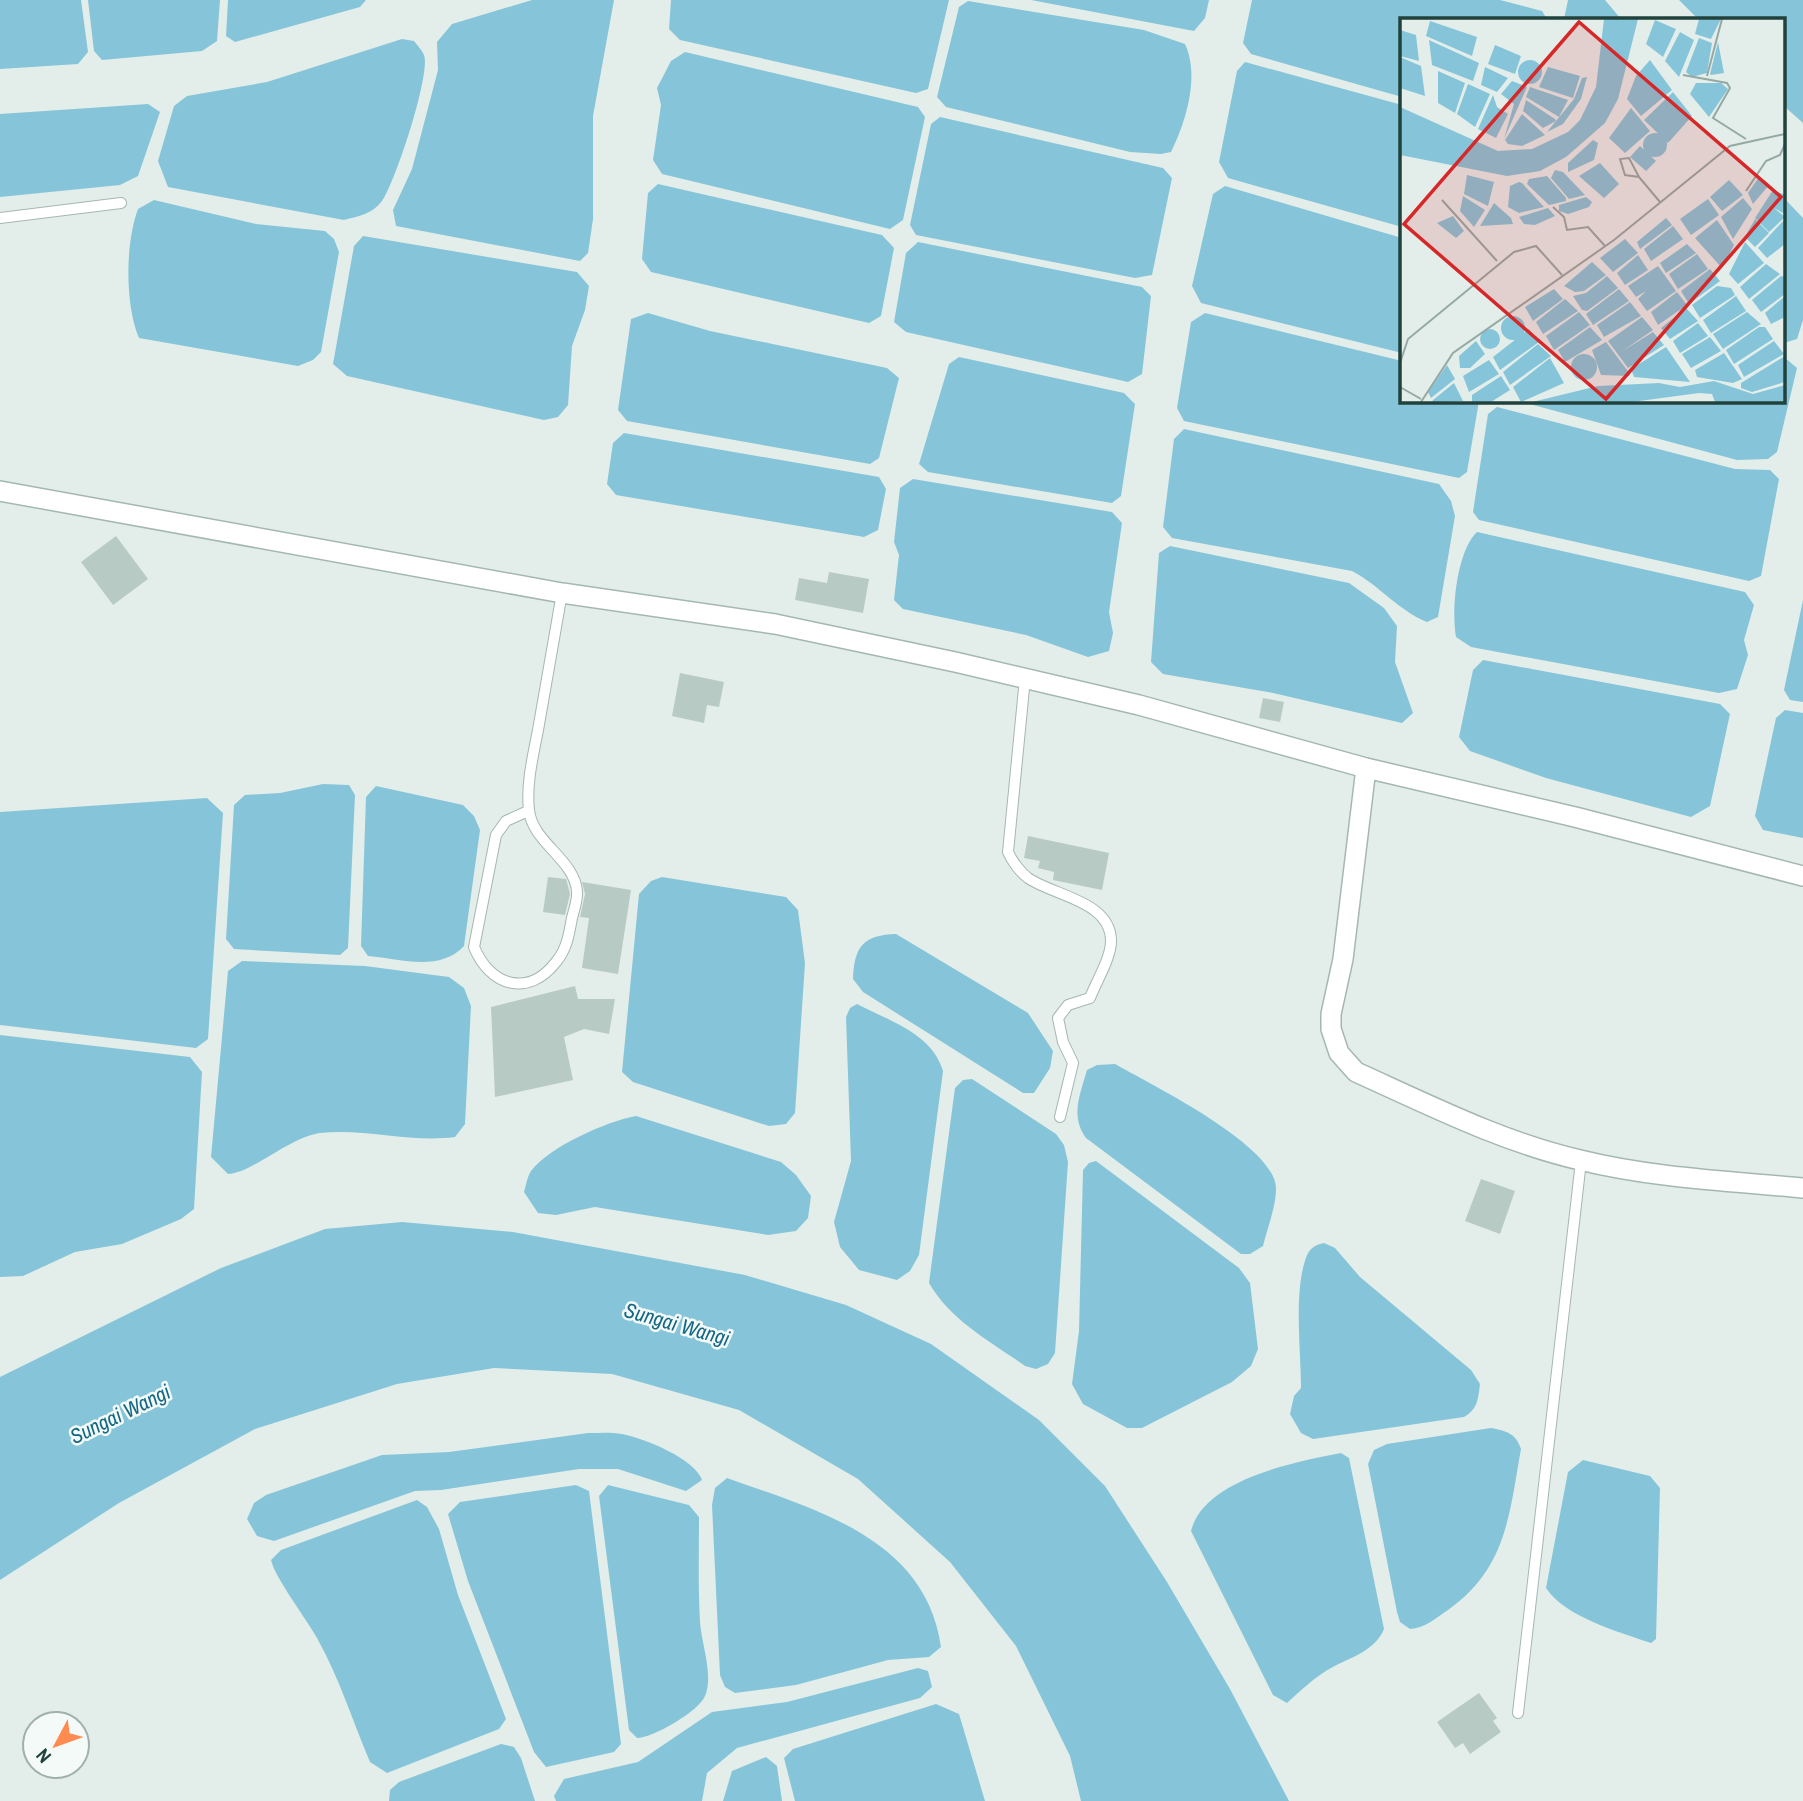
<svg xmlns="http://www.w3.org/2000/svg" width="1803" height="1801" viewBox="0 0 1803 1801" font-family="'Archivo Narrow',sans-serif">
<rect width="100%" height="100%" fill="#e3eeea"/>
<path fill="#86c5d9" d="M0 0H81L88 52 78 64 0 69Z
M88 0H220L217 41 202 51 102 60 94 51Z
M228 0H366L360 7 235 42 226 36Z
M532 0H614L593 116V219L588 253 580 261 396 226 393 210 412 169 438 70 437 42 452 24Z
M671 0H949L928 89 916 93 680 40 669 29Z
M1031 0H1209L1205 18 1194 31Z
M1252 0H1500L1542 11 1547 19H1402V97L1251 54 1243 43Z
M1568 0H1605L1621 19H1564Z
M1679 0H1803V123L1784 106V19H1698Z
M968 1 1144 30 1185 44C1200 76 1186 122 1171 152L1161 154 1130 152 946 107 937 97 959 7Z
M402 39 414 41C417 45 422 50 424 55 431 74 395 183 382 201 372 214 359 216 344 220L168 187 158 161 174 106 187 96 267 82Z
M685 52 918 107 925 117 903 220 890 229 662 174 653 160 661 105 657 88 671 61Z
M1245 62 1402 105V227L1228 178 1219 162 1237 71Z
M148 104 160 112 138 176 120 185 0 197V114Z
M940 117 1163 168 1172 178 1152 275 1135 278 916 235 910 225 931 124Z
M658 184 882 235 894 248 881 316 869 323 651 272 642 259 648 193Z
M1225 186 1402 238V353L1201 303 1192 286 1213 194Z
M1784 198 1803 218V320L1797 339 1784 343Z
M154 200 256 224 325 231 334 239 339 252 321 352 313 360 298 366 139 338C125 305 125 244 138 209Z
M363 236 577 272 589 286 585 310 572 346 568 405 558 417 544 420 347 376 333 364 354 246Z
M918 242 1142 287 1151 296 1142 374 1128 382 906 332 894 322 906 253Z
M648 313 710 331 887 368 899 378 879 458 870 464 627 421 618 410 631 319Z
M1205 313 1402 361V401H1479L1467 472 1459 478 1184 421 1177 408 1191 322Z
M959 357 1124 393 1135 404 1121 496 1112 503 928 472 919 464 949 364Z
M1784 357 1797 368 1777 452 1768 459 1737 460 1518 401H1784Z
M1497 407 1735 469 1770 470 1779 479 1761 576 1749 581 1479 520 1473 512 1488 414Z
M1184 429 1439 484 1451 501 1455 516 1438 617 1427 622C1399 611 1379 585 1352 571L1172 538 1163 527 1174 439Z
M624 433 879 477 886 489 878 530 864 537 616 495 607 484 613 443Z
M913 479 1112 512 1122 523 1109 612 1113 633 1109 651 1088 657 1026 635 903 609 894 600 899 555 894 542 900 488Z
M1477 532 1745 592 1754 605 1744 640 1748 655 1737 689 1719 693 1471 647 1456 637C1451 609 1457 551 1477 532Z
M1170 546 1349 583 1384 608 1397 626 1395 662 1413 713 1402 723 1273 693 1163 674 1151 662 1159 553Z
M1803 600V702L1790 700 1784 690Z
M1483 660 1720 704 1730 714 1710 806 1691 817 1546 778 1470 751 1459 737 1473 670Z
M1785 710 1803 713V838L1763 830 1755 816 1776 718Z
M323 784 349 785 355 795 348 948 340 955 234 949 226 939 234 805 245 795 280 793Z
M376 786 463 805 474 816 480 830 464 946C440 972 401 959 368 956L361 946 366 797Z
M207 798 223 813 208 1039 196 1048 0 1025V812Z
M662 877 786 897 798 910 805 963 795 1113 786 1124 769 1126 633 1082 622 1072 639 894 651 881Z
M896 934 1028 1013 1053 1051 1050 1068 1034 1093H1023L863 992 853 979C854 946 864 935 896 934Z
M242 961 365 966 449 977 464 988 471 1006 465 1124 455 1137C410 1143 365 1128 320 1133 290 1137 252 1173 228 1174L211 1157 228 971Z
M857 1004C889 1021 932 1033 943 1071L919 1255 910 1271 897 1280 859 1270 840 1247 834 1222 851 1161 846 1017 850 1008Z
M0 1035 190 1057 202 1072 194 1209 181 1219 122 1244 75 1252 23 1276 0 1277Z
M1115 1064C1150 1084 1277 1146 1276 1189 1276 1207 1267 1229 1263 1246L1250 1254H1241L1086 1138C1070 1116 1080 1095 1087 1070L1097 1065Z
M972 1079 1056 1134 1064 1145 1068 1162 1055 1353 1048 1364 1036 1369 1025 1366C990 1341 951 1321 929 1283L955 1088 963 1080Z
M636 1116 781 1162 796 1175 811 1196 808 1218 796 1231 768 1235 595 1207 556 1215 538 1213 524 1192C526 1186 527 1177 531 1171 549 1147 607 1121 636 1116Z
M1096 1161 1239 1268 1250 1283 1258 1349 1251 1366 1232 1382 1142 1428H1127L1083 1404 1072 1384 1079 1331 1083 1170 1089 1163Z
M402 1222 513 1232 745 1275 846 1305 931 1344 1039 1420 1105 1486 1167 1582 1230 1689 1289 1801H1081L1070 1756 1016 1646 950 1562 858 1479 739 1410 612 1374 494 1368 397 1384 255 1429 119 1503 0 1580V1377L221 1268 325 1229Z
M1324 1243 1335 1248 1360 1277 1471 1370 1480 1384C1478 1399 1478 1409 1464 1417L1313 1439 1301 1433 1290 1414 1294 1396 1301 1388C1301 1350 1293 1290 1307 1255 1311 1247 1316 1245 1324 1243Z
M1491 1428C1506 1431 1516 1433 1521 1449 1509 1515 1507 1568 1448 1610 1436 1618 1425 1628 1410 1629L1400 1622 1397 1612 1368 1464 1374 1450 1387 1444Z
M588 1433C599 1433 611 1432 622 1434 644 1438 695 1459 702 1480L686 1491 618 1469H579L441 1490 415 1491 274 1541 257 1536 247 1519 254 1503 266 1495 382 1455 449 1452Z
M1341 1453 1349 1458 1384 1629C1375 1651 1351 1657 1331 1668 1315 1677 1300 1691 1287 1703L1273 1695 1191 1531C1204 1479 1295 1462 1341 1453Z
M1583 1460 1650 1476 1660 1488 1656 1639 1651 1643C1619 1632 1565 1617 1546 1588L1568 1472Z
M727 1478C814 1509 926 1538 941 1647L929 1657 888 1660 796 1685 735 1693 725 1687 720 1675 712 1505 715 1488Z
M576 1485 589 1491 621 1744 614 1752 546 1767 534 1752 468 1581 448 1514 460 1502Z
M608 1485 689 1505 699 1517C699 1551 698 1586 700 1621 701 1643 714 1675 705 1696 699 1711 653 1738 637 1738L629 1730 599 1496Z
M417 1500 427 1507 439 1529 458 1595 506 1719 499 1729 387 1773 370 1762C353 1722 339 1677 317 1638 306 1618 275 1578 271 1560L281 1550Z
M918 1668 928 1671 932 1687 920 1698 737 1748 707 1773 702 1801H556L554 1796 564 1779 638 1762 712 1712 787 1702Z
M936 1704 959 1714 985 1801H795L784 1758 793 1749Z
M501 1744 514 1747 521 1758 535 1801H389L390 1790 399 1782Z
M766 1757 777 1766 782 1801H723L732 1771Z"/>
<path fill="#b8cac4" d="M116 536 148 579 113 605 81 562Z
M829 572 869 579 863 613 795 600 799 578 827 583Z
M680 673 724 682 719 707 707 705 704 723 672 716Z
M1263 698 1284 702 1280 722 1259 718Z
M1028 836 1109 853 1102 890 1053 880 1054 872 1038 868 1040 861 1024 858Z
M548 877 566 879 567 882 570 894 565 915 543 912Z
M582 882 631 890 618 974 582 968 589 918 580 917 585 894Z
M575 986 578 999H615L609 1034 584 1029 564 1037 573 1080 495 1097 491 1007Z
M1481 1179 1515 1191 1500 1234 1465 1221Z
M1479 1693 1497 1718 1493 1721 1501 1732 1470 1754 1463 1743 1455 1748 1437 1722Z"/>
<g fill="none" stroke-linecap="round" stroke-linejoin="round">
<g stroke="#a5b7b2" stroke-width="12">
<path id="lane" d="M0 218 121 203
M1025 678 1008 852C1012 861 1020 872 1028 878 1054 896 1111 901 1111 941 1111 958 1096 982 1090 998L1068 1005 1058 1018 1063 1042 1073 1063 1060 1117
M528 811 506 821 496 835 474 947C490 986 528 998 556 962 567 949 569 934 572 918 574 910 578 899 577 891 574 859 532 842 529 810 526 784 533 756 538 730 546 685 554 639 562 593
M1518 1713 1581 1161"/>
</g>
<g stroke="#a5b7b2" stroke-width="22">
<path id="street" d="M0 491 562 593 775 624 955 662 1139 705 1366 768 1575 817 1803 876
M1366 768 1343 959 1331 1014V1029L1339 1053 1356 1072C1429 1105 1502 1142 1580 1160 1653 1178 1729 1181 1803 1188"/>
</g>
<use href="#lane" stroke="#fff" stroke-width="10"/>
<use href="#street" stroke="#fff" stroke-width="19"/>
</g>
<g text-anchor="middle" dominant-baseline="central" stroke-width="5" stroke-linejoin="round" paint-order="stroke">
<g font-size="21" font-style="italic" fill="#146885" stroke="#f4faf8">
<text transform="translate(677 1324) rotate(16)">Sungai Wangi</text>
<text transform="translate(120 1414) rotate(-26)">Sungai Wangi</text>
</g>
</g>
<g transform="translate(1400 18)">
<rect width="385" height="385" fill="#e3eeea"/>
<path d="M204 1H238L218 81 205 105 166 139 140 153 107 158 0 137V89L98 133 132 131 168 114 180 102 196 69ZM299 1H321L311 21 295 16ZM255 2 276 11 263 39 246 26ZM30 3 77 19 72 38 26 18ZM0 12 16 17 19 43 0 38ZM280 14 294 22 279 59 265 43ZM299 20 312 25 307 55 292 59 286 54ZM29 22 79 45 73 63 32 47ZM318 24 324 55 311 57 310 56ZM95 27 121 38 115 56 88 46ZM0 39 21 48 25 78 0 70ZM250 42 272 72 241 98 227 81 236 58ZM118 54a12 12 0 1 1 24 0a12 12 0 1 1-24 0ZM85 49 108 60 97 74 81 67ZM148 49 180 58 173 80 139 69ZM38 53 65 65 55 95 38 85ZM187 59 181 81 163 106 147 114 174 81 182 60ZM112 63 127 69 104 121 114 86 101 76ZM296 65H321L328 71 309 99 290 76ZM68 66 90 76 75 109 57 96ZM130 69 168 82 159 99 126 79ZM273 74 292 98 268 125 244 102ZM93 77 97 89 108 96 96 120 78 111ZM126 82 155 101 156 103 143 110 123 93ZM231 90 250 113 225 135 209 120ZM122 96 145 117 122 128 108 126 105 122ZM243 127a12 12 0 1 1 24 0a12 12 0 1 1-24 0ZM193 122 198 125 194 142 168 154V145ZM240 128 256 143 246 153 230 139ZM200 145 219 166 204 180 179 158ZM155 152 163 154 185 177 169 181 151 160ZM67 157 94 164 88 188 64 176ZM147 158 166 180V183L149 187 127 166 129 161ZM359 159 369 167 353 186 348 175ZM329 162 343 177 322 193 310 179ZM119 164 122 165 144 189 119 195 108 189 110 168ZM373 172 385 177V196L374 190 385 199 369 214 355 200ZM63 178 85 192 74 209 60 193ZM186 179 192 184 189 189 168 196 159 193V187ZM343 180 352 191 333 221 321 199ZM308 181 319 197 291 217 280 201ZM94 185 111 200 113 206 80 208ZM148 190 155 198 135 207 124 206 119 199ZM53 198 64 213 56 220 37 205ZM266 200 272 207 240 231 237 224ZM355 201 369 215 355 229 345 219ZM385 201V226L367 240 358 230ZM317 202 334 227 322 250 295 220ZM273 208 283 221 251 243 244 231ZM225 221 238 235 213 254 200 240ZM345 224 364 245 338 266 329 256ZM287 226 296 235 266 255 260 245ZM297 236 308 251 278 271 269 256ZM238 237 248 252 225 267 217 255ZM192 244 206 257 184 273 175 274 164 268ZM366 246 380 256 349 281 340 269ZM258 248 276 273 247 293 238 281 246 273 236 279 228 268ZM310 251 320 263 289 286 281 273ZM207 258 218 270 187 293 182 292 173 278 186 275ZM381 258 385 259V276L361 294 352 282ZM317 268 331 270 335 277 300 300 292 287ZM154 271 163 281 133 303 125 289ZM219 271 229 283 193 307 186 296ZM277 274 287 287 258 307 251 294ZM336 278 346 293 311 315 303 302ZM385 278V299L371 306 365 295ZM165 281 178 293 143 316 136 304ZM230 284 241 298 204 319 197 307ZM286 290 298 303 270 321 261 310ZM179 294 190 307 154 332 146 318ZM347 294 361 306 323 331 313 316ZM101 310a12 12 0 1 1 24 0a12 12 0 1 1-24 0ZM242 299 253 312 221 334 253 314 264 327 228 350 208 323ZM298 305 308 318 280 335 273 323ZM190 309 202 322 165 344 158 332ZM359 309H365L373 321 334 346 326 332ZM129 311 139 324 100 352 93 339ZM80 321a10 10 0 1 1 20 0a10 10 0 1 1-20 0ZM310 319 321 333 291 350 282 336ZM76 323 85 336 70 350H60L59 338ZM374 323 384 336 344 359 338 347ZM206 324 230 356 229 358 201 357 192 332ZM138 326 151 338 110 367 103 354ZM266 329 290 364 234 359 231 351ZM324 335 342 361 333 365 297 359 295 352ZM171 349a13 13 0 1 1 26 0a13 13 0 1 1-26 0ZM385 338V364L352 374 341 370V365ZM150 340 164 365 121 384 113 369ZM89 342 99 356 69 374 63 358ZM47 347 55 361 31 380 28 374ZM101 358 110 372 91 384H72V377ZM314 363 353 376 385 367V384H315L312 376 299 375 232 384H132L198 368 259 365 280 369ZM54 365 63 383 32 384 33 382Z" fill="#86c5d9"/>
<path fill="none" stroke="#95a9a4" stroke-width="2" d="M283 57 327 65 330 70 313 100 346 121M307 58 322 1M239 159 229 140 220 141 225 157 239 159 260 184M346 173 366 143 380 137 385 126M42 182 97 243M153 189 164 199 167 212 188 209 205 228M0 345 8 321 114 234 136 228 162 257M0 369 21 381M21 384 53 335 214 222 330 128 385 116"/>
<path fill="#d62828" fill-opacity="0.15" stroke="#d62828" stroke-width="3.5" d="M179 4 381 179 206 381 4 206Z"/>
<rect width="385" height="385" fill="none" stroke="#21423c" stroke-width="3.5"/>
</g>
<g transform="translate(56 1745) rotate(229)"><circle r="33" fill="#f4faf8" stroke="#a0b0ad" stroke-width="2"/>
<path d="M0-5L12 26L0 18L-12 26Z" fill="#ff8b51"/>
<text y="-10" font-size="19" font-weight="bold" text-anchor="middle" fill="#21423c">N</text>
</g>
</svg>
